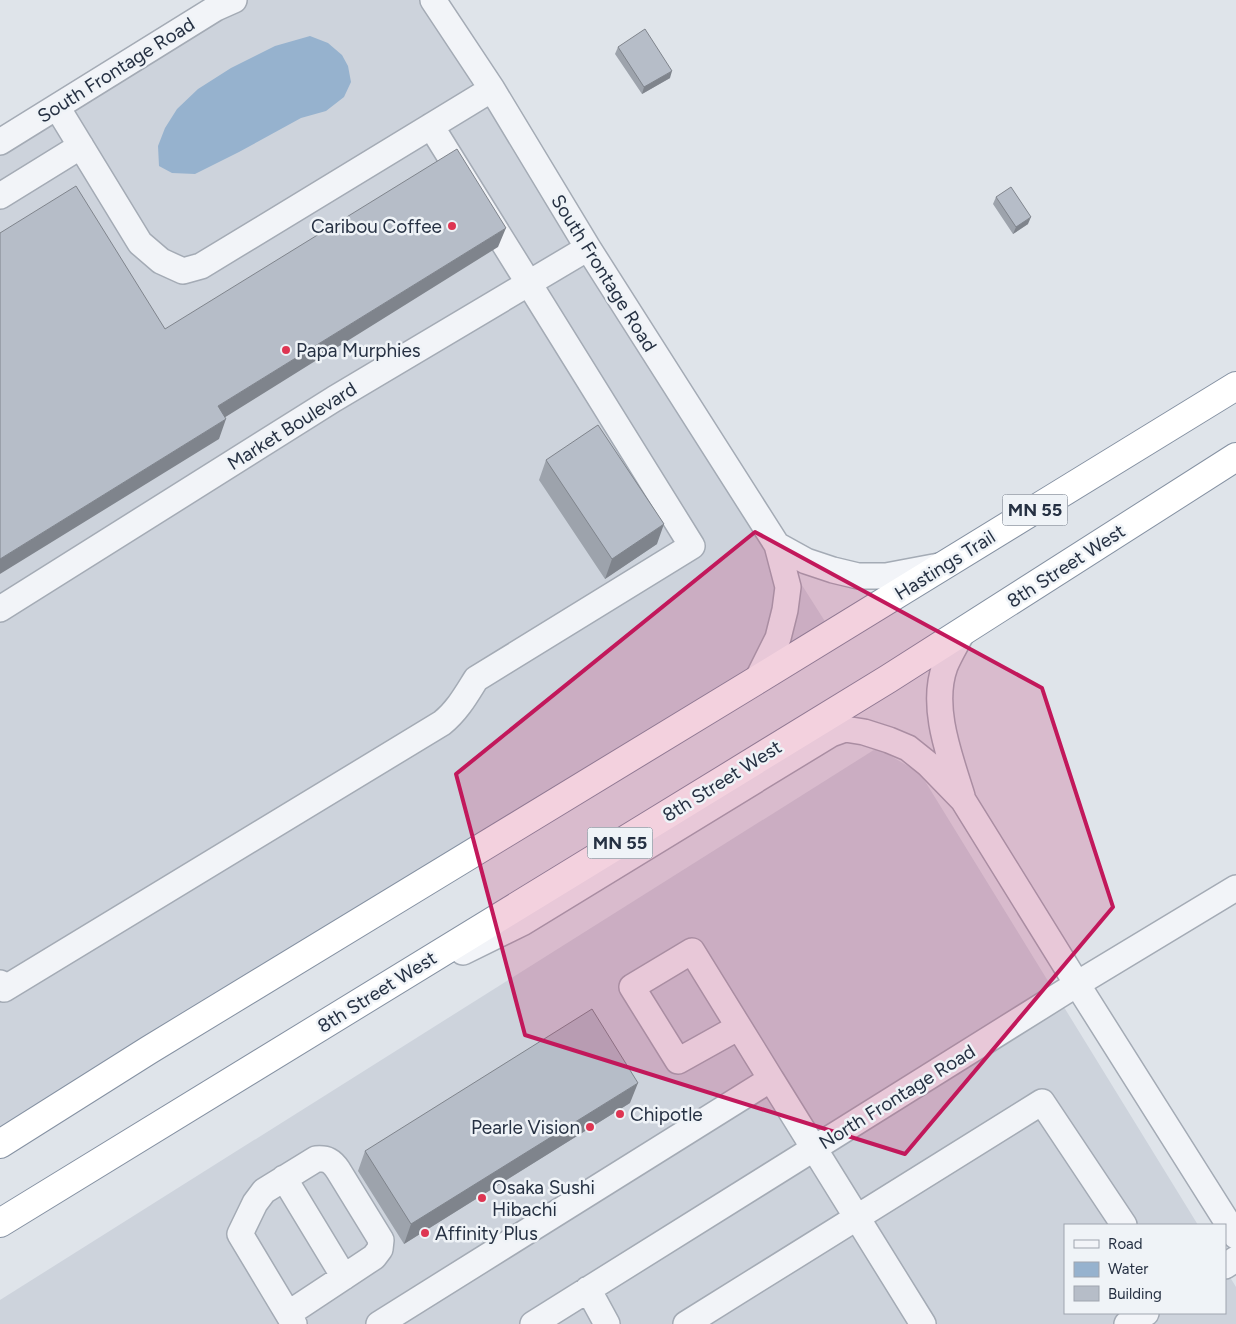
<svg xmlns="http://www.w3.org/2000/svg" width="1236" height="1324" viewBox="0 0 1236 1324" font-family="Figtree,sans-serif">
<rect width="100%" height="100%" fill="#dfe4ea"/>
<path fill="#cdd3dc" d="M234 0H430L833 634 0 1144V142Z
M877 748 920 773 1198 1225H1065V1313H1225V1269L1236 1287V1324H0V1300Z"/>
<path fill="#96b2ce" d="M310 36 328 43 342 55 348 66 351 82 344 97 326 111 301 118 239 152 195 174 172 173 159 166 158 146 165 128 177 109 198 89 231 68 275 46Z"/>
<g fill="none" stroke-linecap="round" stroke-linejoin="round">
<g stroke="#a4abb5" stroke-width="28">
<path id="minor" d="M433 0 492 89 588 248 777 545 788 587 785 610 778 638 757 680
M57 107 140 243 161 261 183 271 201 266 492 89
M0 142 216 8 234 0
M0 196 81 146
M777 545 806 561 833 570 858 576H886L939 566
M0 609 334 399 588 248
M962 796C950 757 930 707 945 666 950 654 957 643 963 631
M1236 888 1077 984 1236 1236
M463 952 522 923 831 734 845 729 864 732 889 740 908 748 928 764 963 800 1077 984 533 1324
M0 983 4 989 442 723C457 711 466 695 476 679L692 546 431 126
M739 1027 678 1061 632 987 692 951 771 1079
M284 1178 344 1277
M1225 1266 1236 1259
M588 1289 607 1324
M288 1314 374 1257 380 1249 381 1240 338 1170C332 1161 327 1158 316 1159L264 1191 255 1203 240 1234 294 1324
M379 1324 771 1079 923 1324
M686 1324 1042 1102 1124 1225
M1127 1324 1146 1313"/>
</g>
<g stroke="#8591a2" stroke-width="30">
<path id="highway" d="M0 1144 149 1050 757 680 1236 386
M0 1223 888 679 1236 457"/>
</g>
<use href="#minor" stroke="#f2f4f8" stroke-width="25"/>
<use href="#highway" stroke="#fff" stroke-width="28"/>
</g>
<path fill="#9da3ac" d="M618 47 670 78 642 94 615 54Z
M996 197 1028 224 1013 234 993 204Z
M546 460 657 544 605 579 539 480Z
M630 1103 404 1244 358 1171 365 1151Z"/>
<path fill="#7f848c" d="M672 71 670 78 642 94 644 87Z
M1031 217 1028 224 1013 234 1016 227Z
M506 228 498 247 211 426 218 406Z
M226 419 219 439 0 574V559Z
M664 524 657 544 605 579 612 559Z
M638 1083 630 1103 404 1244 411 1224Z"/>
<path fill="#b6bdc8" stroke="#7f848c" d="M645 29 672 71 644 87 618 47Z
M457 149 506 228 218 406 226 419 0 559V233L76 186 165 329Z
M1011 187 1031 217 1016 227 996 197Z
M598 425 664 524 612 559 546 460Z
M592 1009 638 1083 411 1224 365 1151Z"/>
<path fill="#c2185b" fill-opacity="0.2" stroke="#c2185b" stroke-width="4" stroke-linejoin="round" d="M755 532 1042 688 1113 907 905 1154 525 1035 456 774Z"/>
<g fill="#de3552" stroke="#eff3f7" stroke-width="2">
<circle cx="452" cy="226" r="5"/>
<circle cx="286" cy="350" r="5"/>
<circle cx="620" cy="1114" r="5"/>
<circle cx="590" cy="1127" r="5"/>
<circle cx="482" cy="1198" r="5"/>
<circle cx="425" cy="1233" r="5"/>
</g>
<g text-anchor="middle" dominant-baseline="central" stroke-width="5" stroke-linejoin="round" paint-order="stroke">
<g fill="#eff3f7" stroke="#626b79" stroke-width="1">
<rect x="1002.5" y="494.5" width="65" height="31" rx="4"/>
<rect x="587.5" y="827.5" width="65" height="31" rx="4"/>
</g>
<g font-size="18" font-weight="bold" fill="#263143">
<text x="1035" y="510">MN 55</text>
<text x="620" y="843">MN 55</text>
</g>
<g font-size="19" fill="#263143" stroke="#eff3f7">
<text transform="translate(116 70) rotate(-32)">South Frontage Road</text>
<text transform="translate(604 273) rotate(58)">South Frontage Road</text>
<text transform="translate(292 426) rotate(-32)">Market Boulevard</text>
<text transform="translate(945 565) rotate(-32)">Hastings Trail</text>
<text transform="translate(1066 566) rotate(-33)">8th Street West</text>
<text transform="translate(722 781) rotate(-32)">8th Street West</text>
<text transform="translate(377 992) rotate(-32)">8th Street West</text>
<text transform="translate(897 1097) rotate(-32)">North Frontage Road</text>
</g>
<g font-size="19" fill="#263143" stroke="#eff3f7" text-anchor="start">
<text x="442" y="226" text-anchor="end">Caribou Coffee</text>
<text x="296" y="350">Papa Murphies</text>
<text x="630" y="1114">Chipotle</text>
<text x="580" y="1127" text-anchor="end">Pearle Vision</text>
<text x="492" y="1187">Osaka Sushi<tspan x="492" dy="22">Hibachi</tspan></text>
<text x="435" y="1233">Affinity Plus</text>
</g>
</g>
<rect x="1064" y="1224" width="162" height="90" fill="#eff3f7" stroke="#9fa5af"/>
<rect x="1074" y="1240" width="25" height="8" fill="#f2f4f8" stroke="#9fa5af"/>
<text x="1108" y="1249" font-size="15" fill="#263143">Road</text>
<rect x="1074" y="1262" width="25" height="15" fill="#96b2ce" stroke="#9fa5af"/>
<text x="1108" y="1274" font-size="15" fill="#263143">Water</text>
<rect x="1074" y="1286" width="25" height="15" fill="#b6bdc8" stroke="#9fa5af"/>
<text x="1108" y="1299" font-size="15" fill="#263143">Building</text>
</svg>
